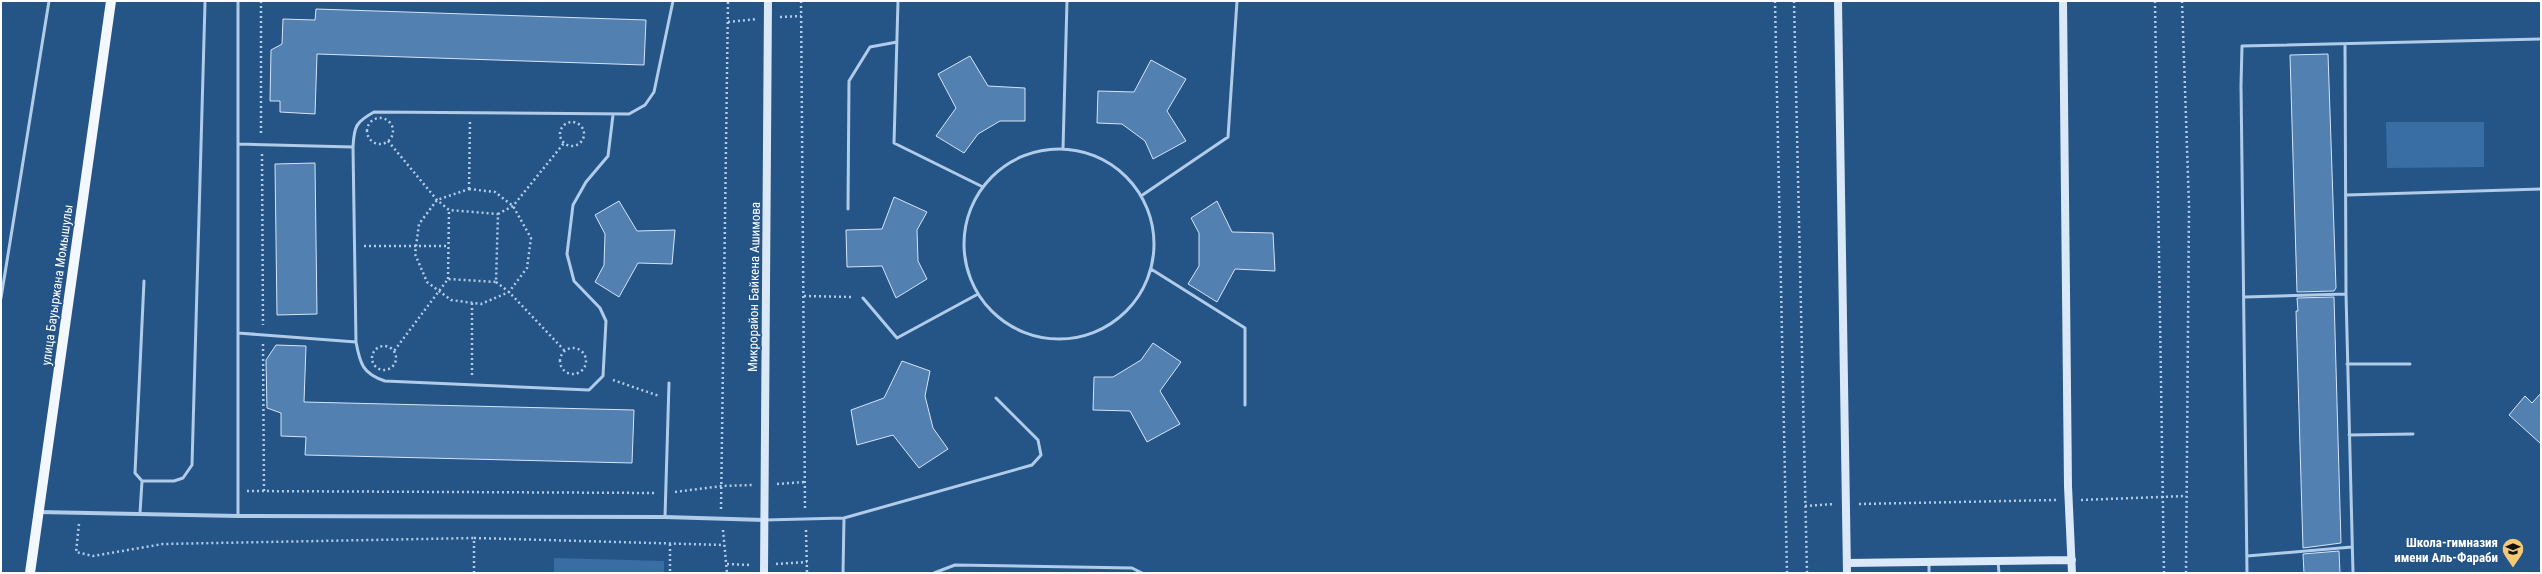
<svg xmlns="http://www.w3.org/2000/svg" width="2542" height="574" viewBox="0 0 2542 574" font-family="'Roboto Condensed',sans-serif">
<rect width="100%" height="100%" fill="#255487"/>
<path fill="#396ea4" d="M2386 122H2484V167L2387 168Z
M554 558 664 561V573H554Z"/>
<path fill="#5180b1" stroke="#d5e5f7" d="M316 9 646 20 644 65 317 54 315 114 280 112V101H270L271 50 282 44 283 19 315 20Z
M2328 54 2336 288 2334 291 2297 292 2290 55Z
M970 56 988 86 1025 88V121H1000L978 134 964 153 936 136 956 108 938 74Z
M1151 60 1186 79 1167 111 1186 141 1153 159 1145 141 1122 124 1097 123 1098 91 1134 92Z
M315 163 317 314 277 315 275 164Z
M894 197 927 212 917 230 918 261 927 279 896 298 882 266 847 267 846 230 882 229Z
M619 201 637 231 675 230 672 264 638 263 619 297 595 282 604 265 605 234 595 215Z
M1217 201 1232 232 1273 233 1275 271 1235 269 1217 302 1188 284 1199 266V233L1191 218Z
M2334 297 2341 543 2303 548 2296 311H2298L2297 298Z
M1153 343 1181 362 1160 391 1180 424 1147 442 1130 411 1093 410 1094 377H1113L1141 360Z
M276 345 306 346 304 402 634 410 632 463 305 455 306 437 281 436V413L267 408 266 360Z
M902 361 930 371 925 396 933 428 948 449 919 468 893 435 857 445 851 410 884 398Z
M2541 393V444L2509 415 2525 396 2532 403Z
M2339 551 2340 573H2304L2303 554Z"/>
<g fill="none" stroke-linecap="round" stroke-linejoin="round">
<path stroke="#b0cce9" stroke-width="2.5" stroke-dasharray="2 3" stroke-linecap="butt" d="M261 1V135
M801 1 805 509
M1775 1 1787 573
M1794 1 1807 573
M2155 1 2164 573
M2182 1 2189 206 2186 573
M780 17 801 16
M728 22 757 19
M367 131a13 13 0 1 1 26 0a13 13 0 1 1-26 0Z
M560 134a12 12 0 1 1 24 0a12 12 0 1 1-24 0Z
M388 141 437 200 449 210 498 214 496 282 448 279 394 351
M262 154 263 325
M469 189 495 192 513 206 531 238 527 268 509 292 481 304 451 300 427 282 415 254 419 224 437 200Z
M469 189 470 122
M498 214 513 206 564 143
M364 246H448
M448 279 449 210
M496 282 509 292 564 350
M804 296 852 297
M472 303V375
M263 344 264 492
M372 358a12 12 0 1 1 24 0a12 12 0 1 1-24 0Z
M560 361a13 13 0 1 1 26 0a13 13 0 1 1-26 0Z
M613 380 659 396
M777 484 804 482
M247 491 656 493
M675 492 722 486 752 485
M2081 500 2186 496
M1859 504 2056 500
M1805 506 1834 504
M721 509 728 1
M79 524 76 552 93 556 163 544 474 538
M723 530 727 573
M806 530 807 573
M670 544V573
M727 564 751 565
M776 564 807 562
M474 573V538L724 545"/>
<path stroke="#b0cce9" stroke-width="3" d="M898 1 894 143 983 187
M2345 45 2346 294 2353 573
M239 144 353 147
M1063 149 1067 1
M964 244a95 95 0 1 1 190 0a95 95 0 1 1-190 0Z
M2347 195 2541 189
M1141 196 1228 137 1237 1
M848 209 849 81 870 47 897 42
M1151 269 1245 328V405
M2245 297 2346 294
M1 298 49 1
M863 298 897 338 978 294
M238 333 356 342 353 147C354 126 356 122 374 112L629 114 645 105 654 92 673 1
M356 342C360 364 363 374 385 381L589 390 603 376 606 321 600 308 574 281 567 254 573 205 586 182 608 156 613 115
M2347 364H2410
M2349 435 2413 434
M142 481 135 473 144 281
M140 513 142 481H174L183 478 192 465 205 3
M238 516V1
M665 517 669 383
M844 518 1032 465 1041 455 1038 440 996 398
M765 520 844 518 843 573
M2247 556 2352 547
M1998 561 1999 573
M1929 564V573
M934 573 955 565 1132 568 1142 573
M2247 573 2241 85 2242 46 2541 39"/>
<path stroke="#b0cce9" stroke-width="4" d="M39 512 238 516 665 517 764 520"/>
<path stroke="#dbe8f7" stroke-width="8" d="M1838 1 1847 573
M2063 1 2068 486 2072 573
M1847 563 2072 560
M764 573 768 1"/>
<path stroke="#f3f8fe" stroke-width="10" d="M30 573 111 1"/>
</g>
<defs>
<g id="school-pin" transform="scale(1.15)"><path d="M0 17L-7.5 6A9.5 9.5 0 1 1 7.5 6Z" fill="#f3c975" stroke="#255487"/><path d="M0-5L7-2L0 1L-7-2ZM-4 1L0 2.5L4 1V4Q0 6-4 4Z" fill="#111"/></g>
</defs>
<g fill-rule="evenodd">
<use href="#school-pin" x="2513" y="549"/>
</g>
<g text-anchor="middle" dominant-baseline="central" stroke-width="3.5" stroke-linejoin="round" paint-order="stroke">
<g font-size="13" fill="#fff" stroke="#255487">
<text transform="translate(57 285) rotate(-82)">улица Бауыржана Момышулы</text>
<text transform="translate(754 287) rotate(-89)">Микрорайон Байкена Ашимова</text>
</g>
<g font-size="13" font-weight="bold" fill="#fff" stroke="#255487" text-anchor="end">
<text x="2498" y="542">Школа-гимназия<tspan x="2498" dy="15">имени Аль-Фараби</tspan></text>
</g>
</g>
<rect width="2542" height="574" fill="none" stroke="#ffffff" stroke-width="4"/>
</svg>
